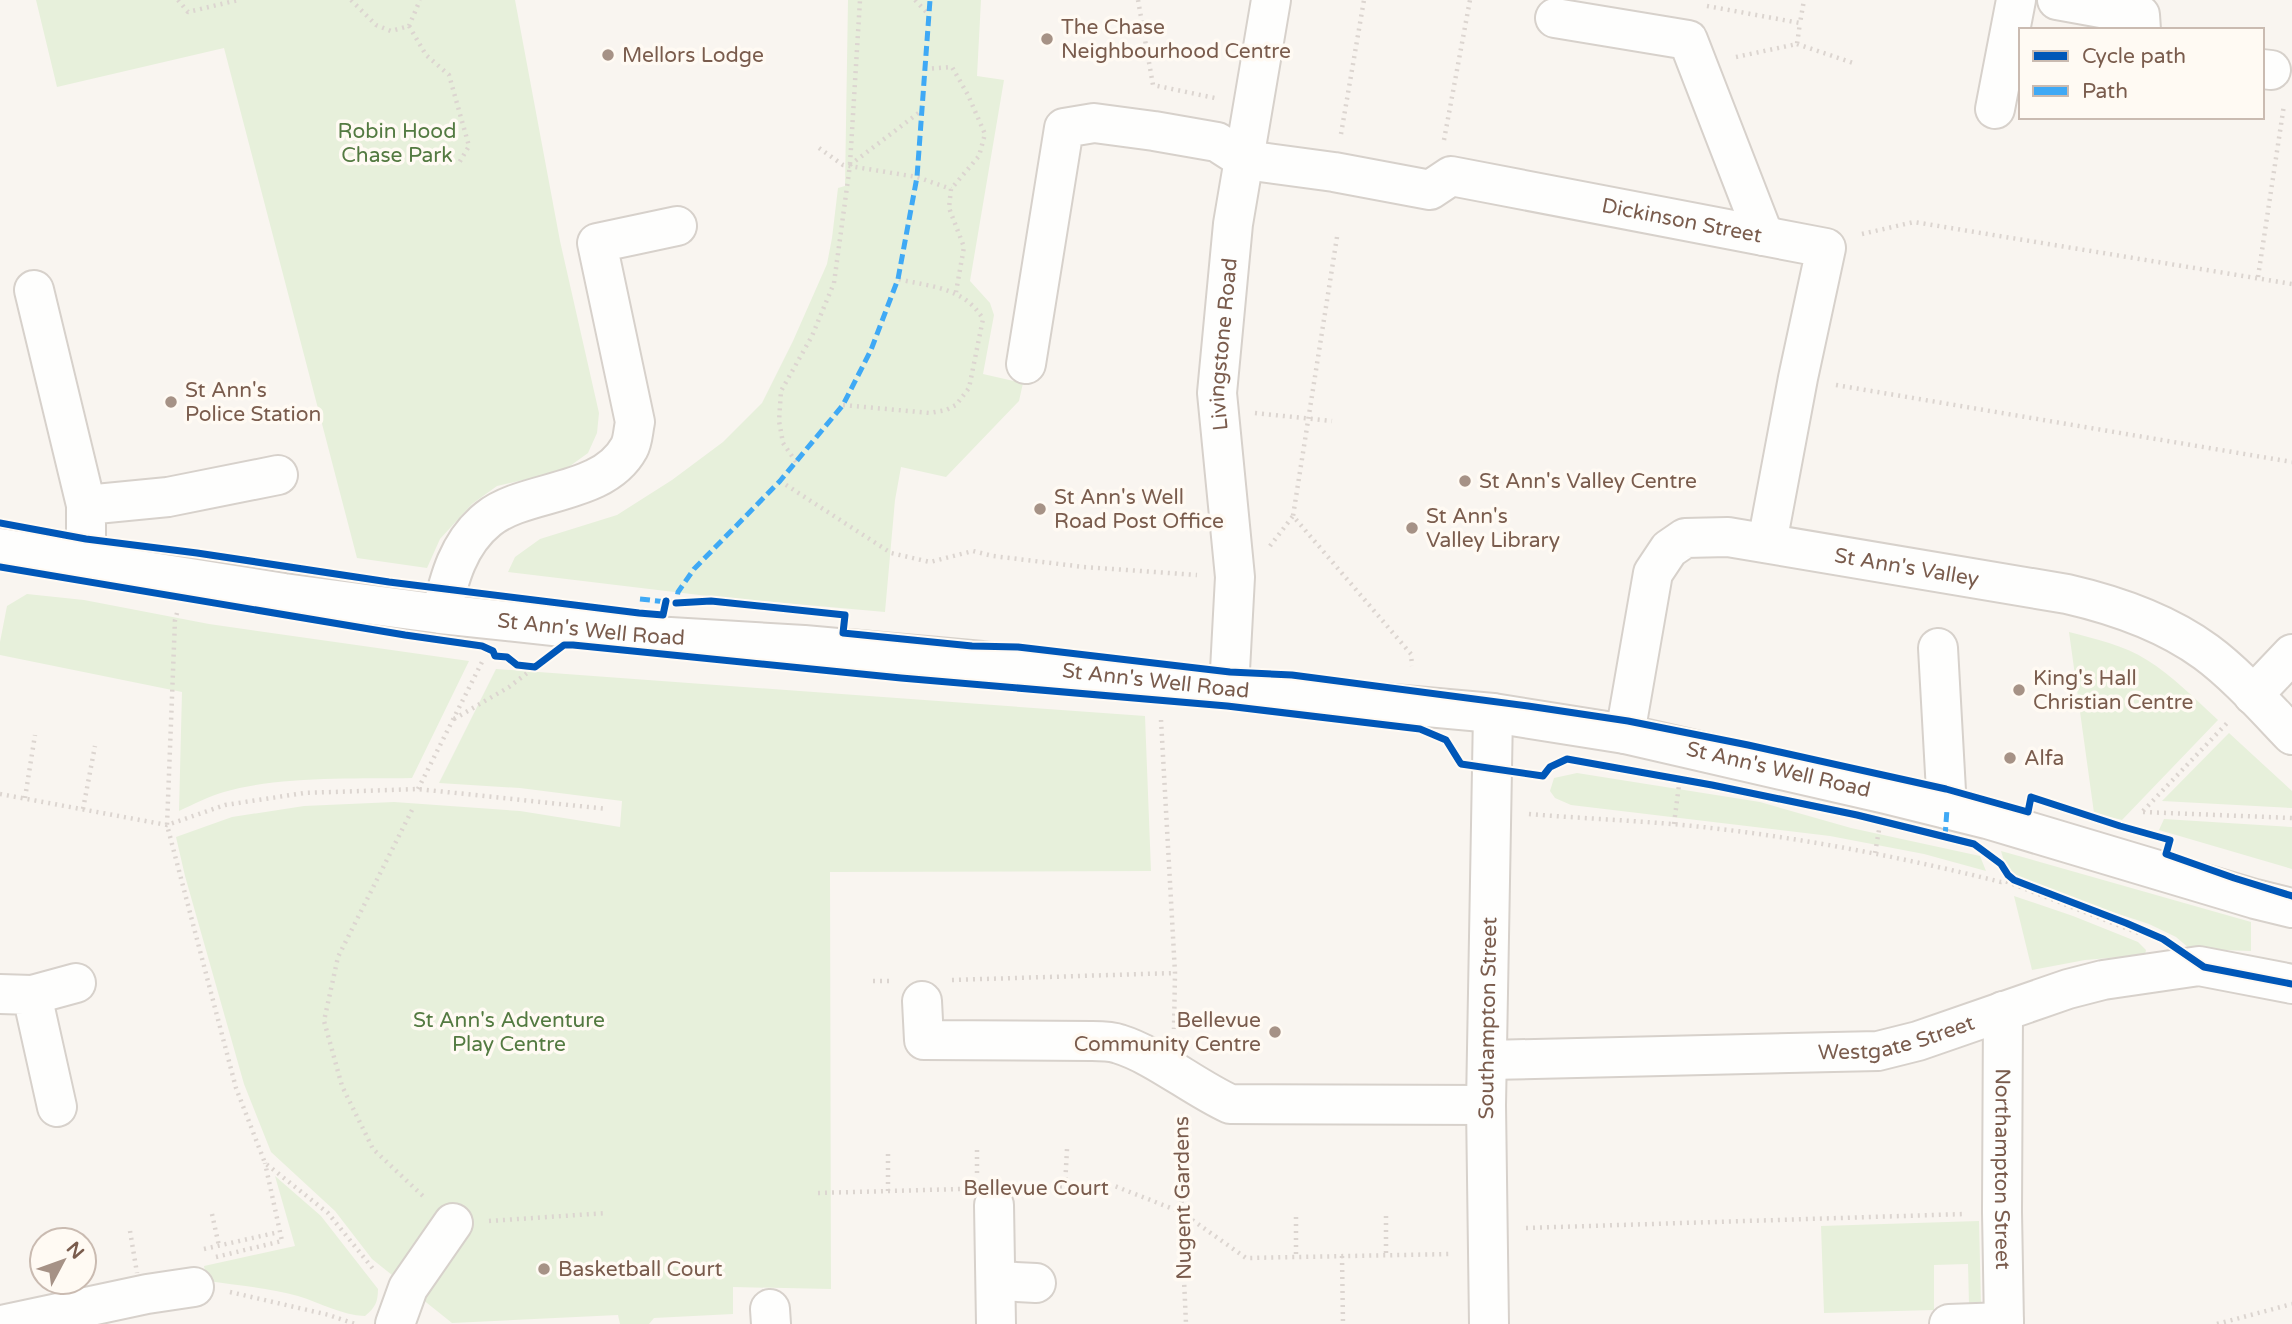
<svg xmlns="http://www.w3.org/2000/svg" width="2292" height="1324" viewBox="0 0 2292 1324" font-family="'Varela Round',sans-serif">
<rect width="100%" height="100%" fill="#f9f5f0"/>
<path fill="#e7f0db" d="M36 0H515L560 241 599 413 597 433 588 453 563 471 497 486 472 504 440 539 427 568 357 558 224 48 57 87Z
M848 0H981L977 76 1004 80 970 281 990 303 994 315 983 374 1023 383 1019 401 946 477 901 467 895 500 885 612 716 597 508 572 515 557 540 539 617 515 672 480 723 442 762 403 793 341 827 264 832 238 838 188 845 186Z
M27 594 84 600 209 624 469 661 412 778C355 779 278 776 224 792 209 796 194 804 179 811L182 692 0 655V642L7 606Z
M2069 632C2095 639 2124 645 2147 660 2173 676 2195 699 2218 720L2122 820 2094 813Z
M496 669 1145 716 1151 871 830 872 831 1289 733 1287V1314L654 1318 649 1324H620L618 1315 452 1323 372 1259 335 1211 271 1152 244 1084 185 876 176 837 232 817 304 806 394 802 520 811 620 827 622 801 520 788 439 783Z
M2229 733 2292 791V808L2162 801Z
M1577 773 1760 802 1851 828 1980 856 1986 871 1924 854 1830 836 1571 805 1555 798 1550 791 1554 778Z
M2164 819 2292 827V869L2159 830Z
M2001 851 2251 922V951L2190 949 2176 937 2149 924 2009 878Z
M2014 896 2073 916 2138 942 2146 950 2145 955 2085 960 2032 970Z
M275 1176 321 1216 378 1289C378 1302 375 1308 365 1316 341 1315 321 1303 298 1296 268 1288 237 1285 207 1281L204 1266 295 1246Z
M1979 1221 1981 1304H1969L1968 1264 1934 1265V1310L1824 1313 1821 1226Z"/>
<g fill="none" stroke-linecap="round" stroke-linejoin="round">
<g stroke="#d7d1cb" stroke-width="42">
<g id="minor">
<path d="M2057 0 2140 15 2141 30"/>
<path d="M1555 18 1688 40 1764 236"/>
<path d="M2262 69 2271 70"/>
<path d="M1995 109 2016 0"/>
<path d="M34 290 86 505"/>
<path id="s1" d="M1026 364 1064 128 1094 123 1154 131 1217 142 1245 160 1334 172 1430 190 1451 176 1826 248 1798 378 1767 543"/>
<path id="s2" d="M0 548 284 593 441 614 636 635 804 645 982 661 1229 689 1493 713 1625 734 1886 794 1987 819 2255 899 2292 908"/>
<path d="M82 561 86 539V505L168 497 278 475"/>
<path d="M441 614C449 579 458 543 488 519 525 489 603 496 629 448 633 441 633 431 635 422L597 243 677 226"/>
<path d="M1938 648 1947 809"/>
<path id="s3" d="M1229 689 1235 577 1217 393 1233 224 1271 0"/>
<path d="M2253 695 2292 654"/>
<path id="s4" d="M1625 734 1653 573 1669 549 1685 538 1728 537 2067 594C2115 605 2165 622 2206 652 2236 674 2266 708 2292 735"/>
<path d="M0 994 32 995 57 1107"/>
<path d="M32 995 76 983"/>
<path d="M922 1001 924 1040 1092 1041C1101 1041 1111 1041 1119 1044 1155 1055 1193 1087 1230 1104L1486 1105"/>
<path id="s5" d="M2003 1011 2002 1212 2004 1324"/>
<path id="s6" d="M1488 1060 1878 1051 1918 1041 2068 989 2103 980 2199 966 2292 984"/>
<path d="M994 1205 996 1324"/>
<path d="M997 1281 1036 1283"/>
<path d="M770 1309 771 1324"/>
<path d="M6 1324 147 1294 194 1287"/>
<path d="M395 1324 408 1288 453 1223"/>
<path id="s7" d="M1489 1324 1486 1105 1493 713"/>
<path d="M1949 1324 2004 1322"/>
</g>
</g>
<path stroke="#dcd5d0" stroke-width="4.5" stroke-dasharray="2 5" stroke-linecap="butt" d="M178 0 188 12 238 0
M351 0 376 25 391 31 409 26 420 0
M915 0 929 15
M1138 0 1153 85 1215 98
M1707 6 1800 23 1804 0
M409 26 426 55 449 75 469 146 459 163
M1797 44 1856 64
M1736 57 1797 44 1800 23
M925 69 952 67 968 95 985 134 979 156 951 189 949 208 964 247 956 292
M1341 134 1364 0
M1444 140 1470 0
M819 148 843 165 917 177 951 189
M850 164 860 0
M1862 234 1914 222 2292 284
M1337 237 1293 516 1411 654 1412 666
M2258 277 2284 105
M1836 385 2292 462
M843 405 930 413 946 410 956 405 969 388 983 319C964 287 931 287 898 279
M1255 413 1332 421
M796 462 783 443 779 421 781 391 812 336 834 283 850 165 921 111
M780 481 891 553 930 562 973 551 993 556 1084 567 1197 575
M1270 546 1293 516
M177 613 175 620 167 825 236 1088 265 1163 328 1213 374 1270
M454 719 509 687 535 667
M1161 720 1175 973 1174 1029
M418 789 484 658
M0 794 167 825 225 805 304 793 418 789 607 809
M25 798 35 735
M83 809 95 746
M412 810 338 957 324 1021 342 1086 373 1149 424 1197
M2143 811 2229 721
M2143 812 2292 818
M1529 814C1576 818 1624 820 1672 824 1783 834 1893 855 2001 882L2005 881 2141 934
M1674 824 1679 785
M1875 853 1879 830
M952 980 1175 973
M873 981H891
M1186 1124 1181 1212 1186 1324
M977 1173V1149
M1065 1186 1067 1149
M1025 1187 1112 1185 1181 1212 1246 1258 1452 1254
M888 1191V1150
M818 1193 961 1189
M1386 1216V1255
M1296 1217V1257
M489 1221 607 1213
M1526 1228 1965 1214
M42 1242V1243
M204 1249 279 1232
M1342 1256 1343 1324
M216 1257 282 1241 265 1163
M230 1292 329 1315 355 1324
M2217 1324 2292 1304"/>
<use href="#minor" stroke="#fefefd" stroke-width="38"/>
<path stroke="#dcd5d0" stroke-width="4.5" stroke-dasharray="2 5" stroke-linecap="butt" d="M212 1214 219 1246
M130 1231 137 1273
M52 1282 54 1289"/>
<path stroke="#3fa9f5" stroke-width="5" stroke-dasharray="10 5" stroke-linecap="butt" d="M640 599 676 603 678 592 694 569 780 481 843 405 871 350 898 279 917 177 930 0
M1945 837 1947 809"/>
<g stroke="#fffaf3" stroke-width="11">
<path id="cycleway" d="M0 523 86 539 197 553 389 582 639 613 663 615 666 601
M0 567 405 635 482 646 493 651 495 656 507 657 517 665 535 667 564 645H573L901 678 1227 706 1420 729 1446 740 1461 764 1543 776 1550 767 1567 759 1712 785 1857 815 1974 844 2001 864 2008 875 2014 880 2126 923 2163 939 2204 967 2292 984
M676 603 711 601 845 615 843 633 972 646 1018 647 1230 672 1292 675 1528 706 1628 721 1748 745 1946 789 2028 812 2031 797 2120 826 2170 840 2166 854 2234 878 2292 896"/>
</g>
<use href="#cycleway" stroke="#0057b8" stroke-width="7"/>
</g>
<g fill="#a69286" stroke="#fffaf3" stroke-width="2.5">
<circle cx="1047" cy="39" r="7"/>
<circle cx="608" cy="55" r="7"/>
<circle cx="171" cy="402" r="7"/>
<circle cx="1465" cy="481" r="7"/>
<circle cx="1040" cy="509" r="7"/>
<circle cx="1412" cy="528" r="7"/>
<circle cx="2019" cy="690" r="7"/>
<circle cx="2010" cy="758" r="7"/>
<circle cx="1275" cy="1032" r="7"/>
<circle cx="544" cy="1269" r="7"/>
</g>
<g text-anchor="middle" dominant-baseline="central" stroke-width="7" stroke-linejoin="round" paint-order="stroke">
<g font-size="21" fill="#7a5c4d" stroke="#fffaf3" text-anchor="start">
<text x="1061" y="27">The Chase<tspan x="1061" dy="24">Neighbourhood Centre</tspan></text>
<text x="622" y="55">Mellors Lodge</text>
<text x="185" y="390">St Ann's<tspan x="185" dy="24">Police Station</tspan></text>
<text x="1479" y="481">St Ann's Valley Centre</text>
<text x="1054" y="497">St Ann's Well<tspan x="1054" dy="24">Road Post Office</tspan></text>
<text x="1426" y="516">St Ann's<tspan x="1426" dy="24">Valley Library</tspan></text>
<text x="2033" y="678">King's Hall<tspan x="2033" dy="24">Christian Centre</tspan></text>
<text x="2024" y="758">Alfa</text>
<text x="1261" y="1020" text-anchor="end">Bellevue<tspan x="1261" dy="24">Community Centre</tspan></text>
<text x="558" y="1269">Basketball Court</text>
</g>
<g font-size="21" fill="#537a41" stroke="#fffaf3">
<text x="397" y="131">Robin Hood<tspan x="397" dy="24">Chase Park</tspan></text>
<text x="509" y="1020">St Ann's Adventure<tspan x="509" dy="24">Play Centre</tspan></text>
</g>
<g font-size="21" fill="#7a5c4d" stroke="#fffaf3">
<text stroke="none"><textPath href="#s1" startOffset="875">Dickinson Street</textPath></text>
<text stroke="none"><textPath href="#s3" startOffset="346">Livingstone Road</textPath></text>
<text stroke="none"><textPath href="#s4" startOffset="436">St Ann's Valley</textPath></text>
<text stroke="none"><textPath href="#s2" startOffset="597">St Ann's Well Road</textPath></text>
<text stroke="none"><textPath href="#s2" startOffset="1164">St Ann's Well Road</textPath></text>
<text stroke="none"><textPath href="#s2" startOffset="1794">St Ann's Well Road</textPath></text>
<text stroke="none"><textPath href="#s7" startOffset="306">Southampton Street</textPath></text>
<text stroke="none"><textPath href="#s6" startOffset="410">Westgate Street</textPath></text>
<text stroke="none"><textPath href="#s5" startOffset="158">Northampton Street</textPath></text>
<text x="1036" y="1188">Bellevue Court</text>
<text transform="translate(1183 1198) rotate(-91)">Nugent Gardens</text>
</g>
</g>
<rect x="2019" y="28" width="245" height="91" fill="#fffaf3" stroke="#cabbb1" stroke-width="2"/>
<rect x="2033" y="51" width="35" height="10" fill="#0057b8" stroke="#cabbb1" stroke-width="2"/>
<text x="2082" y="63" font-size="21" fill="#7a5c4d">Cycle path</text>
<rect x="2033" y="86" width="35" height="10" fill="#3fa9f5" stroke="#cabbb1" stroke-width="2"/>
<text x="2082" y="98" font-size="21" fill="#7a5c4d">Path</text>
<g transform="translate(63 1261) rotate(49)"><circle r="33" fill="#fffaf3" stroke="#cabbb1" stroke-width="2"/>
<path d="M0-5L12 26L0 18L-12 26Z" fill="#a69286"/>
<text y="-10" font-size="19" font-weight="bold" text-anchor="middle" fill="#7a5c4d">N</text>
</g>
</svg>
